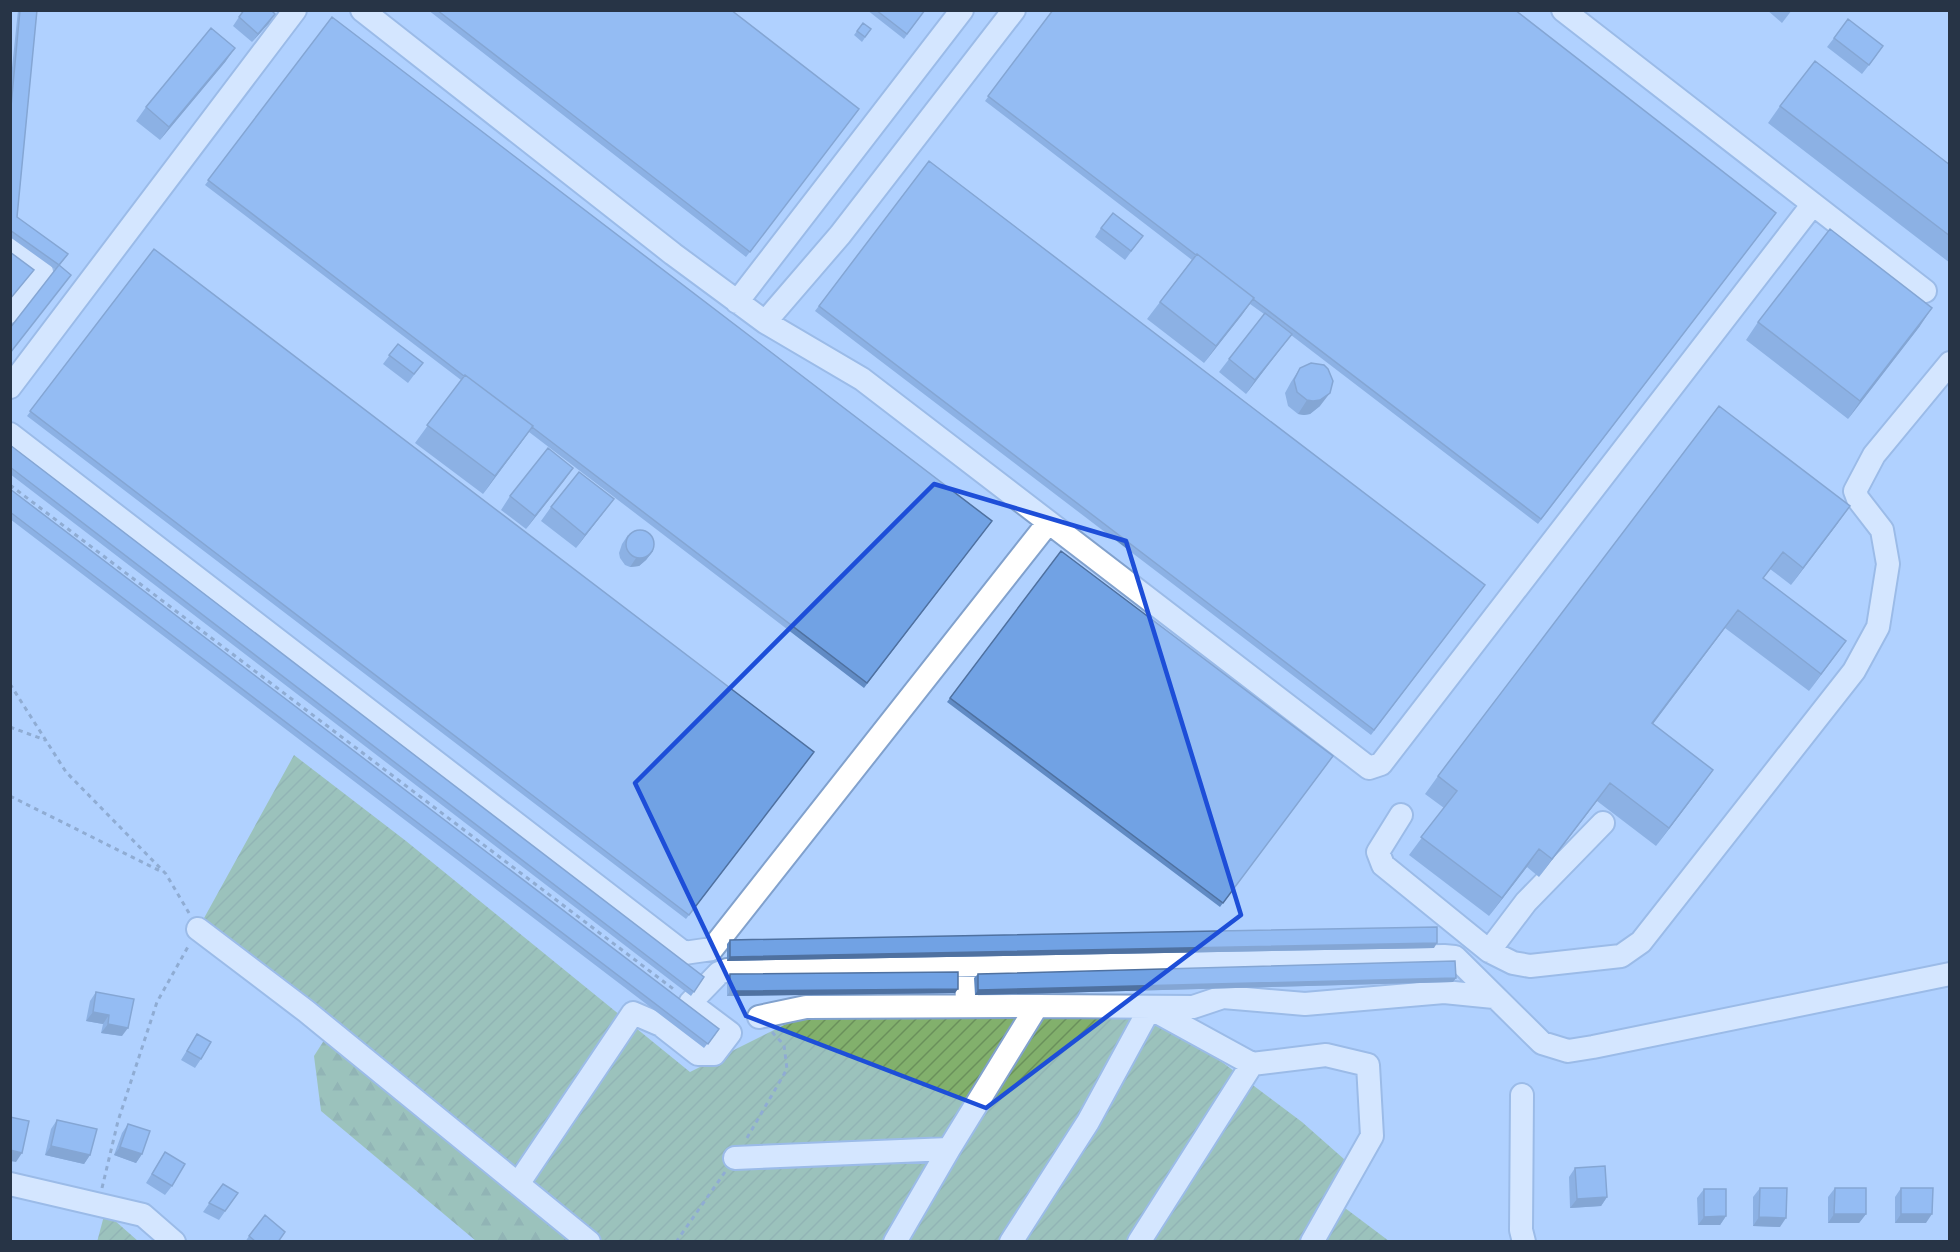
<svg xmlns="http://www.w3.org/2000/svg" width="1960" height="1252" viewBox="0 0 1960 1252" font-family="'DM Sans',sans-serif">
<defs>
<pattern id="forest-firs" width="22" height="20" patternUnits="userSpaceOnUse" patternTransform="scale(1.5)"><rect width="22" height="20" fill="#82b06c"/><path d="M5 1l3.5 6h-7zM16 11l3.5 6h-7z" fill="#6a905b"/></pattern>
<pattern id="garden-furrows" width="10" height="10" patternUnits="userSpaceOnUse" patternTransform="scale(1.5)"><rect width="10" height="10" fill="#82b06c"/><path d="M-1 1l2-2M0 10L10 0M9 11l2-2" fill="none" stroke="#6a905b"/></pattern>
</defs>
<rect width="100%" height="100%" fill="#b0d1ff"/>
<path fill="url(#forest-firs)" d="M330 1031 589 1241H476L321 1111 314 1056Z"/>
<path fill="url(#garden-furrows)" d="M294 755 406 841 690 1072 794 1020 1154 1011 1302 1122 1353 1167 1337 1202 1389 1241H589L198 929Z
M105 1212 138 1241 97 1242Z"/>
<g fill="none" stroke-linecap="round" stroke-linejoin="round">
<g stroke="#81a1cd" stroke-width="26">
<path id="minor" d="M362 10 673 254 765 322 862 379 1369 768 1381 764 1813 204
M1563 10 1925 291
M10 248 42 272 10 312
M737 302 962 10
M765 322 840 235 1014 10
M10 387 295 10
M10 434 684 953 712 949 1048 523
M1401 815 1378 852 1383 865 1489 951 1513 963 1530 966 1621 956 1641 942 1854 671 1878 627 1888 564 1882 530 1858 499 1855 491 1874 455 1950 363
M198 929 306 1011 589 1242
M1489 951 1526 902 1603 823
M966 965 967 1006
M759 1017 806 1007 1037 1006
M1522 1095 1521 1230 1524 1242
M735 1158 949 1149
M10 1184 143 1215 174 1242
M518 1184 633 1013 661 1025 698 1054H714L730 1033 690 1003 719 973 727 970 1444 956 1455 957 1542 1043 1568 1051 1593 1047 1950 974
M895 1242 949 1149 1037 1006 1193 1007 1223 997 1305 1004 1444 992 1494 997
M1011 1242 1088 1122 1150 1008 1252 1064
M1139 1242 1252 1064 1326 1055 1368 1065 1372 1136 1312 1242"/>
</g>
<path stroke="#677e9d" stroke-width="3" stroke-dasharray="4.5 4.5" stroke-linecap="butt" d="M10 485 676 991
M10 684 66 772 166 874 189 913
M10 727 45 740
M10 796 162 872
M747 1138 787 1069 784 1045 772 1032
M102 1188 118 1121 157 1002 189 945
M676 1242 725 1172"/>
<use href="#minor" stroke="#fff" stroke-width="22"/>
</g>
<path fill="#618bc4" d="M18 10H37L17 217 68 254 56 270 10 237V87Z
M428 10H731L859 109 746 257Z
M867 10H925L904 39Z
M1053 10 1776 213 1538 524 1291 335 1246 394 1219 372 1264 314 1250 304 1204 363 1147 319 1160 302 1192 260 985 101Z
M1767 10H1792L1782 23Z
M239 17 269 23 252 42 233 26Z
M332 17 992 521 864 688 529 432 483 494 415 443 461 380 205 185Z
M863 23 871 29 862 42 854 35Z
M1834 38 1877 55 1862 74 1827 47Z
M226 61 160 140 136 121 146 107Z
M1780 106 1950 165V263L1768 123Z
M929 161 1485 585 1371 735 815 311Z
M1101 228 1143 236 1125 260 1095 237Z
M154 249 814 752 686 919 27 416Z
M1758 322 1920 326 1848 419 1746 340Z
M398 344 423 363 408 383 383 364Z
M1300 368 1320 406 1310 414 1304 415 1298 414 1288 406 1285 393 1291 382Z
M1719 406 1838 523 1791 585 1770 569 1763 579 1846 641 1809 691 1725 628 1653 724 1701 787 1656 846 1597 801 1539 877 1527 867 1489 916 1409 855 1444 808 1425 794 1438 776Z
M10 445 704 977 691 996 10 474Z
M573 468 526 529 501 510 510 496Z
M10 489 719 1029 704 1048 10 519Z
M551 507 604 512 576 548 541 521Z
M628 535 653 551 646 560 639 566 630 567 625 565 620 558 619 553 622 544Z
M1061 551 1333 756 1220 907 947 702Z
M730 940 1434 948 727 961V944Z
M730 974 955 993 727 996V978Z
M978 974 1456 978 1453 982 975 995 974 978Z
M96 992 122 1036 101 1033 103 1024 86 1021 90 1001Z
M197 1034 201 1059 195 1068 181 1060Z
M57 1120 90 1155 84 1164 45 1155 51 1129Z
M128 1124 142 1154 136 1163 114 1155 122 1133Z
M165 1152 172 1186 165 1195 146 1183Z
M1575 1168 1607 1197 1601 1206 1570 1208 1569 1177Z
M223 1184 238 1193 219 1220 203 1212Z
M1760 1188 1780 1227 1753 1226V1197Z
M1835 1188 1866 1214 1859 1223H1828V1197Z
M1901 1188 1926 1223H1895V1197Z
M1704 1189 1726 1216 1720 1225H1698L1697 1198Z
M249 1236 279 1241 245 1242Z"/>
<path fill="#4f71a0" d="M275 14 269 23 252 42 258 34Z
M235 48 226 61 160 140 169 127Z
M1254 298 1242 315 1204 363 1216 346Z
M1932 308 1920 326 1848 419 1860 401Z
M1292 334 1282 347 1246 394 1255 380Z
M1330 393 1320 406 1310 414 1304 415 1298 414 1307 400Z
M533 426 520 444 483 494 495 476Z
M573 468 564 481 526 529 535 516Z
M614 499 604 512 576 548 585 535Z
M1850 506 1838 523 1791 585 1803 568Z
M653 551 646 560 639 566 630 567 636 558Z
M1738 610 1725 628 1640 741 1652 723Z
M1846 641 1833 659 1809 691 1821 674Z
M1713 770 1701 787 1656 846 1669 828Z
M1610 783 1597 801 1539 877 1552 859Z
M1539 849 1527 867 1489 916 1502 898Z
M1437 943 1434 948 727 961 730 957Z
M1456 978 1453 982 975 995 978 990Z
M958 989 955 993 727 996 730 991Z
M93 1012 109 1015 103 1024 86 1021Z
M108 1024 128 1028 122 1036 101 1033Z
M51 1146 90 1155 84 1164 45 1155Z
M120 1147 142 1154 136 1163 114 1155Z
M10 1150 22 1153 16 1162 10 1161Z
M1607 1197 1601 1206 1570 1208 1577 1199Z
M1834 1214H1866L1859 1223H1828Z
M1901 1214H1932L1926 1223H1895Z
M1726 1216 1720 1225H1698L1704 1217Z
M1759 1217 1786 1218 1780 1227 1753 1226Z"/>
<path fill="#71a2e4" stroke="#4f71a0" stroke-width="1.5" d="M20 10H37L17 217 68 254 59 265 71 275 10 353V328L59 265 10 230V117Z
M244 10H271L275 14 258 34 239 17Z
M437 10H731L859 109 750 252Z
M876 10H925L907 34Z
M1053 10H1515L1776 213 1541 519 1253 299 1254 298 1197 254 1196 255 988 96Z
M332 17 992 521 867 683 532 427 533 426 465 375 464 376 208 180Z
M1848 19 1883 46 1869 65 1834 38Z
M863 23 871 29 865 37 857 31Z
M211 28 235 48 169 127 146 107Z
M1815 61 1950 165V236L1780 106Z
M929 161 1485 585 1374 730 819 306Z
M1113 213 1143 236 1131 251 1101 228Z
M1830 229 1932 308 1860 401 1758 322Z
M154 249 814 752 689 915 30 411Z
M10 252 34 270 10 299Z
M1197 254 1254 298 1216 346 1160 302Z
M1265 313 1292 334 1255 380 1229 359Z
M398 344 423 363 414 374 389 355Z
M1311 363 1324 365 1328 369 1333 381 1330 393 1320 400 1313 401 1307 400 1297 392 1294 380 1300 368Z
M465 375 533 426 495 476 427 425Z
M1719 406 1850 506 1803 568 1783 552 1763 578 1846 641 1821 674 1738 610 1652 723 1713 770 1669 828 1610 783 1552 859 1539 849 1502 898 1421 837 1457 791 1438 776Z
M10 445 704 977 694 992 10 467Z
M548 448 573 468 535 516 510 496Z
M579 472 614 499 585 535 551 507Z
M10 489 719 1029 708 1044 10 512Z
M626 544a14 14 0 1 1 28 0a14 14 0 1 1-28 0Z
M1061 551 1333 756 1223 903 950 698Z
M1437 927V943L730 957V940Z
M1455 961 1456 978 978 990V974Z
M958 972V989L730 991V974Z
M96 992 134 999 128 1028 108 1024 109 1015 93 1012Z
M197 1034 211 1042 201 1059 187 1051Z
M10 1117 29 1121 22 1153 10 1150Z
M57 1120 97 1129 90 1155 51 1146Z
M128 1124 150 1131 142 1154 120 1147Z
M165 1152 185 1164 172 1186 152 1174Z
M1605 1166 1607 1197 1577 1199 1575 1168Z
M223 1184 238 1193 225 1211 209 1203Z
M1760 1188H1787L1786 1218 1759 1217Z
M1835 1188H1866V1214H1834Z
M1901 1188H1933L1932 1214H1901Z
M1704 1189H1726V1216L1704 1217Z
M265 1215 285 1232 278 1242H256L249 1236Z"/>
<path d="M0 0H1960V1252H0ZM934 484 1126 541 1241 915 986 1108 746 1016 635 783Z" fill="#b0d1ff" fill-opacity=".55" fill-rule="evenodd"/>
<path fill="none" stroke="#1d4ed8" stroke-width="4.5" stroke-linejoin="round" d="M934 484 1126 541 1241 915 986 1108 746 1016 635 783Z"/>
<rect width="1960" height="1252" fill="none" stroke="#273446" stroke-width="24"/>
</svg>
